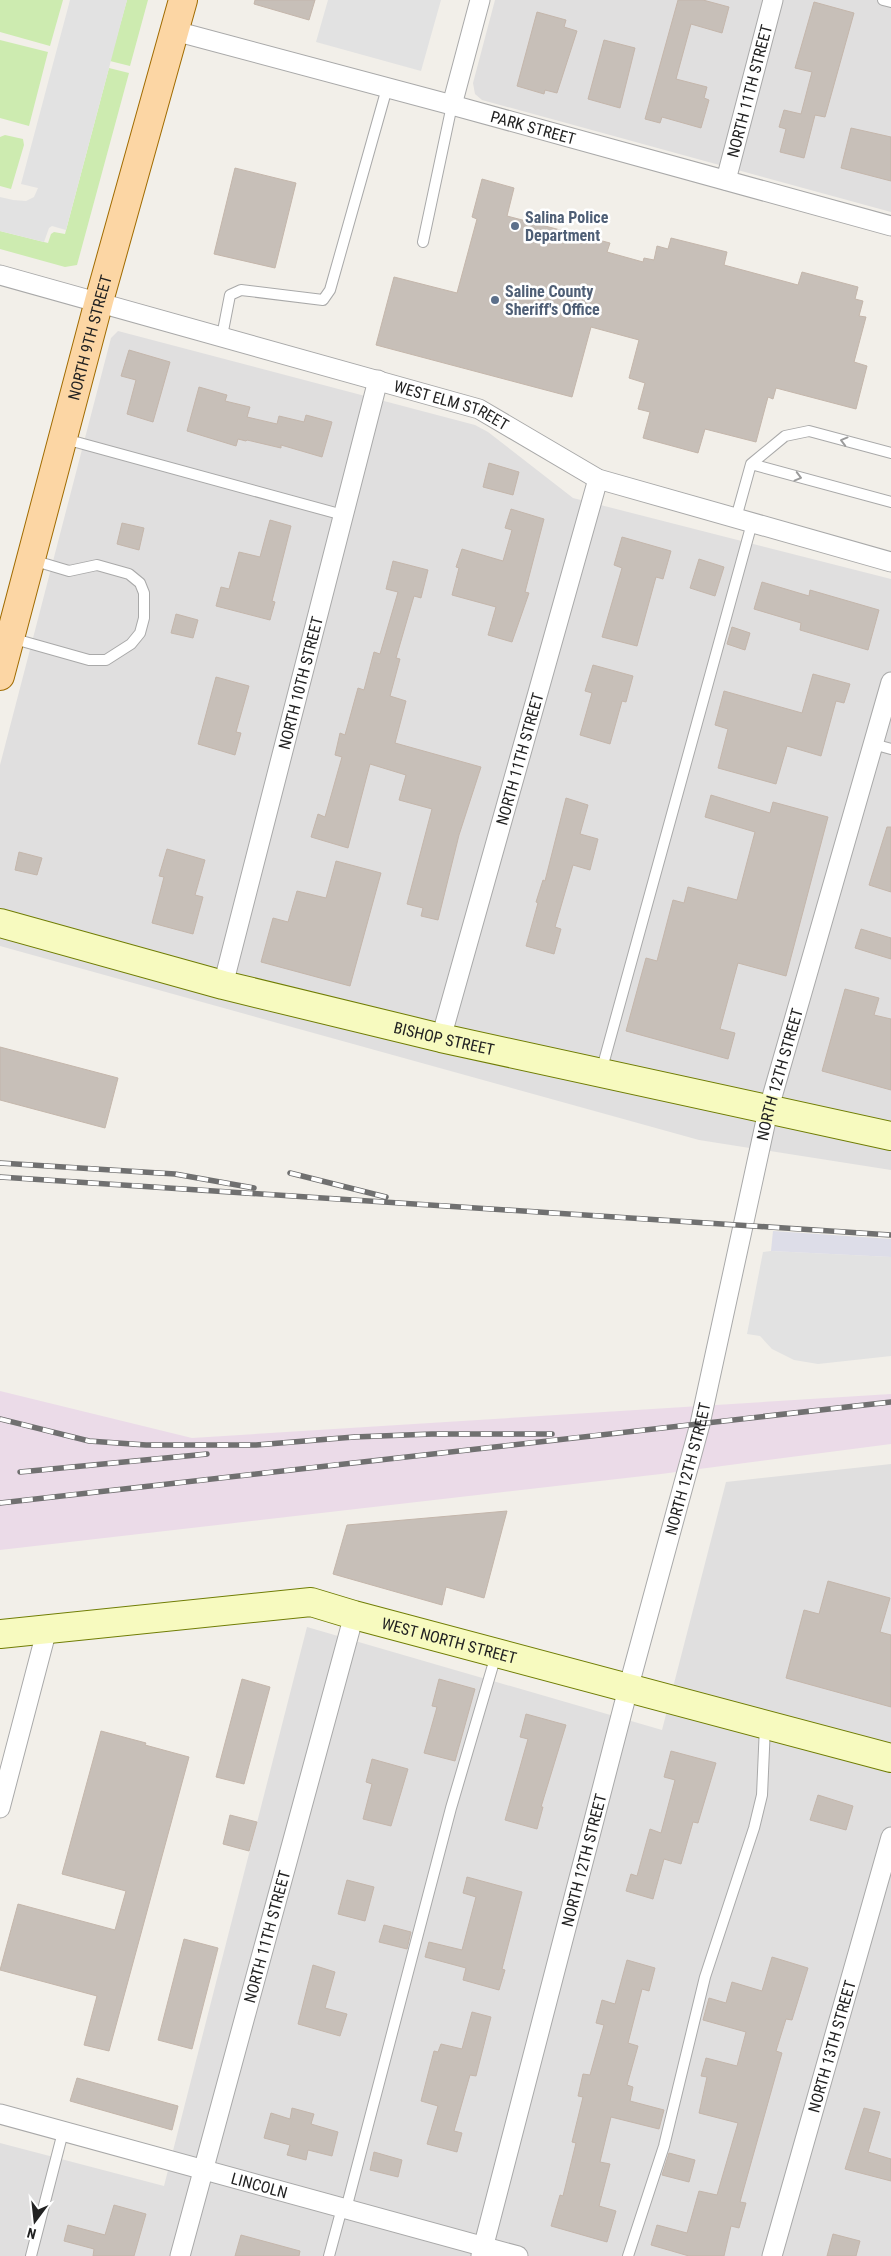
<svg xmlns="http://www.w3.org/2000/svg" width="891" height="2256" viewBox="0 0 891 2256" font-family="'Roboto Condensed',sans-serif">
<rect width="100%" height="100%" fill="#f2efe9"/>
<path fill="#e0dfdf" d="M495 0H891V212L482 100 475 94 473 83Z
M118 331 475 425 488 432 573 498 891 579V1170L699 1140 0 946V765L111 338Z
M891 1464V2256H0V2143L164 2186 307 1627 662 1730 726 1482Z"/>
<path fill="#ebdbe8" d="M0 1391 192 1438 891 1394V1444L661 1474 0 1550Z"/>
<path fill="#cdebb0" d="M0 0H63L50 46 0 32Z
M127 0H148L130 66 110 61Z
M0 40 48 52 29 126 0 118Z
M109 68 129 73 77 265 65 267 0 249V231L48 243 51 234 54 232 65 234Z
M5 135 23 139 24 145 11 189 0 186V137Z"/>
<path fill="#e2e2e2" d="M70 0H127L66 230 52 226 49 228 44 242 0 231V197L13 200 26 201 34 197 38 188 21 184Z
M328 0H441L421 71 316 42Z
M771 1251 891 1257V1356L818 1364 794 1360 772 1349 760 1336 747 1334 763 1252Z"/>
<path fill="#dddde8" d="M773 1231 891 1239V1257L771 1251Z"/>
<path fill="#c7bfb8" stroke="#c4b6ab" d="M255 0H315L309 20 254 4Z
M678 0H703L729 7 722 33 691 24 676 79 707 87 704 98 709 100 701 128 662 117 660 123 645 119Z
M814 2 854 13 825 117 815 115 804 158 780 152 786 129 779 127 784 110 801 114 812 72 795 68Z
M537 12 566 20 564 27 577 31 557 93 545 90 544 94 517 86Z
M604 40 635 48 620 108 588 99Z
M851 128 891 137V181L841 168Z
M235 168 296 183 275 268 214 254Z
M482 179 514 188 507 216 610 243 607 252 643 262 644 258 654 260 657 246 668 249 671 238 727 252 724 265 798 285 802 272 858 287 855 299 863 301 859 316 866 317 854 362 867 366 856 409 776 388 773 399 768 397 756 442 705 429 698 453 643 438 650 412 638 409 645 383 629 378 639 340 591 327 572 397 376 345 394 277 457 293 477 219 472 217Z
M129 350 170 362 153 422 127 414 136 380 121 376Z
M199 387 227 395 225 401 250 407 247 417 277 424 279 416 304 422 306 415 332 422 322 457 281 445V448L247 440 246 441 238 439 236 446 187 431Z
M489 463 519 472 513 495 483 487Z
M511 509 544 519 525 592 529 593 512 642 488 635 496 607 452 595 459 568 456 567 462 549 503 561 512 530 505 528Z
M270 520 291 526 272 601 275 602 270 620 216 606 221 587 229 589 239 552 260 557Z
M122 523 144 528 139 550 117 544Z
M622 537 671 551 663 579 656 577 637 646 602 637 622 568 614 565Z
M699 559 724 567 715 596 690 588Z
M393 561 428 570 421 598 414 596 396 658 400 659 390 696 406 701 395 743 481 767 459 835 438 920 421 916 423 908 407 904 432 809 399 800 406 775 370 764 348 848 311 837 318 814 325 817 342 757 335 755 340 733 345 735 358 688 364 690 374 652 380 654 398 592 386 589Z
M762 582 809 596 810 590 879 610 868 650 800 630 801 623 754 609Z
M176 614 198 620 193 638 171 633Z
M732 627 750 633 745 650 727 644Z
M593 665 633 676 626 702 622 701 610 744 580 735 592 693 585 691Z
M813 674 850 684 844 703 836 701 821 756 787 746 776 784 718 768 728 729 715 725 724 691 802 713Z
M216 677 249 686 236 732 241 733 235 755 198 744Z
M711 795 770 813 773 802 828 817 786 976 738 963 720 1029 735 1033 728 1059 626 1031 646 958 657 961 673 900 684 903 688 887 737 900 755 832 705 817Z
M566 798 588 805 580 834 598 839 590 870 573 865 555 927 561 929 554 954 526 946 538 903 536 902 543 880 545 881Z
M887 827H891V892L869 885Z
M167 849 205 860 195 895 203 897 193 934 152 923 164 877 159 876Z
M19 852 42 858 37 875 15 870Z
M336 861 381 873 350 986 261 962 273 918 288 922 297 891 326 898Z
M861 929 891 938V959L855 948Z
M845 989 879 998 874 1015 891 1019V1090L822 1071Z
M0 1047 118 1078 105 1128 0 1100Z
M507 1511 484 1598 446 1587 442 1605 333 1574 347 1525Z
M828 1581 890 1598 880 1632 891 1635V1707L786 1678 804 1610 819 1614Z
M242 1679 270 1687 244 1784 216 1777Z
M439 1679 475 1689 455 1761 424 1753 437 1707 432 1706Z
M526 1714 566 1725 541 1807H543L537 1829 505 1820 528 1739 520 1737Z
M101 1731 146 1743 145 1745 189 1757 109 2051 84 2045 97 1996 0 1970 18 1904 115 1930 126 1891 62 1874Z
M671 1751 716 1763 698 1823 693 1822 681 1864 664 1859 653 1899 626 1891 631 1874 637 1876 650 1829 661 1833 675 1780 664 1777Z
M372 1759 408 1769 391 1826 363 1819 372 1784 366 1782Z
M818 1795 853 1806 846 1830 810 1820Z
M230 1815 257 1822 249 1851 223 1844Z
M467 1877 522 1892 502 1969 505 1970 499 1990 463 1980 466 1968 425 1957 429 1942 462 1950 476 1897 463 1893Z
M347 1880 374 1887 365 1921 338 1914Z
M384 1925 411 1932 407 1949 379 1942Z
M184 1939 218 1948 192 2049 158 2040Z
M772 1957 808 1968 792 2020 786 2019 776 2051 782 2053 740 2202 746 2203 739 2228 731 2226 724 2256H689L651 2245 657 2225 687 2233 699 2191 717 2195 738 2123 699 2113 707 2077 701 2076 706 2058 737 2066 746 2032 703 2020 709 1998 726 2003 732 1982 762 1991Z
M627 1960 655 1968 649 1991 642 1989 628 2043 638 2046 627 2085 633 2087 630 2101 664 2110 659 2129 611 2117 600 2162 610 2164 599 2206 616 2211 607 2242 551 2226 560 2195 563 2196 576 2143 572 2142 583 2097 578 2096 583 2074 590 2075 604 2025 596 2023 602 2000 615 2004Z
M313 1965 335 1972 325 2008 347 2014 340 2036 298 2024Z
M472 2012 491 2017 476 2076 470 2075 454 2131 462 2133 457 2152 427 2144 438 2106 421 2101 434 2051 438 2052 441 2044 462 2049Z
M77 2078 178 2106 172 2130 70 2101Z
M292 2108 314 2114 311 2124 338 2132 332 2156 308 2150 306 2160 287 2155 290 2145 264 2138 271 2113 290 2119Z
M864 2108 880 2112 868 2152 891 2159V2181L845 2169Z
M374 2152 402 2160 398 2177 370 2170Z
M669 2153 695 2160 689 2182 662 2175Z
M114 2205 146 2214 134 2256H93L94 2249 64 2241 68 2225 105 2235Z
M833 2234 860 2241 856 2256H827Z
M241 2235 300 2251 299 2256H235Z"/>
<g fill="none" stroke-linecap="round" stroke-linejoin="round">
<g stroke="#a9a9a9" stroke-width="12">
<path id="lane" d="M883 0 891 2
M423 242 452 105
M222 336 230 295 241 290 323 300 330 290 387 88
M65 439 343 515
M751 464 891 502
M736 518 751 464 785 436 809 431 891 453
M11 638 89 660H106L131 644 140 633 144 618V593L140 583 129 574 97 565 69 571 32 560
M873 744 891 749
M601 1072 752 523
M346 2209 451 1808 496 1655
M31 2256 63 2132
M329 2256 342 2208
M628 2256 664 2146 705 1977 754 1828 762 1795 765 1726"/>
</g>
<g stroke="#a9a9a9" stroke-width="21">
<g id="street">
<path id="s1" d="M175 31 452 105 891 226"/>
<path d="M452 105 480 0"/>
<path id="s2" d="M726 180 773 0"/>
<path id="s3" d="M0 275 479 409 598 479 891 562"/>
<path id="s4" d="M223 985 378 380"/>
<path id="s5" d="M441 1038 598 479"/>
<path d="M0 1808 47 1629"/>
<path id="s6" d="M0 2114 518 2256"/>
<path id="s7" d="M180 2256 354 1615"/>
<path id="s8" d="M481 2256 628 1689 700 1424 768 1111 891 682"/>
<path id="s9" d="M772 2256 891 1837"/>
</g>
</g>
<g stroke="#707d05" stroke-width="30">
<g id="secondary">
<path id="s10" d="M0 923 223 985 441 1038 891 1136"/>
<path id="s11" d="M0 1634 311 1602 354 1615 891 1758"/>
</g>
</g>
<g stroke="#a06b00" stroke-width="30">
<g id="primary">
<path id="s12" d="M0 676 99 301 183 0"/>
</g>
</g>
<use href="#lane" stroke="#fff" stroke-width="10"/>
<use href="#street" stroke="#fff" stroke-width="19"/>
<use href="#secondary" stroke="#f7fabf" stroke-width="28"/>
<use href="#primary" stroke="#fcd6a4" stroke-width="28"/>
<g stroke="#707070" stroke-width="5.5">
<path id="rail" d="M0 1163 175 1174 254 1188
M290 1173 386 1197
M0 1177 891 1235
M0 1419 89 1441 146 1445H256L354 1437 432 1434H552
M20 1472 207 1454
M0 1503 891 1402"/>
</g>
<use href="#rail" stroke="#fff" stroke-width="4" stroke-dasharray="11" stroke-linecap="butt"/>
</g>
<defs><path id="oneway-chevron" d="M-2-3.5L2.5 0L-2 3.5" fill="none" stroke-width="1.6" stroke-linecap="round" stroke-linejoin="round" transform="scale(1.25)"/></defs>
<g stroke="#9c9c9c">
<use href="#oneway-chevron" transform="translate(844 441) rotate(-165)"/>
<use href="#oneway-chevron" transform="translate(798 477) rotate(15)"/>
</g>
<g fill="#5c6f8a" stroke="#fff" stroke-width="2">
<circle cx="515" cy="226" r="5"/>
<circle cx="495" cy="300" r="5"/>
</g>
<g text-anchor="middle" dominant-baseline="central" stroke-width="5" stroke-linejoin="round" paint-order="stroke">
<g font-size="16" fill="#222" stroke="#fff">
<text stroke="none"><textPath href="#s2" startOffset="92">NORTH 11TH STREET</textPath></text>
<text stroke="none"><textPath href="#s1" startOffset="371">PARK STREET</textPath></text>
<text stroke="none"><textPath href="#s12" startOffset="350">NORTH 9TH STREET</textPath></text>
<text stroke="none"><textPath href="#s3" startOffset="470">WEST ELM STREET</textPath></text>
<text stroke="none"><textPath href="#s4" startOffset="312">NORTH 10TH STREET</textPath></text>
<text stroke="none"><textPath href="#s5" startOffset="290">NORTH 11TH STREET</textPath></text>
<text stroke="none"><textPath href="#s10" startOffset="459">BISHOP STREET</textPath></text>
<text stroke="none"><textPath href="#s8" startOffset="1219">NORTH 12TH STREET</textPath></text>
<text stroke="none"><textPath href="#s8" startOffset="814">NORTH 12TH STREET</textPath></text>
<text stroke="none"><textPath href="#s11" startOffset="456">WEST NORTH STREET</textPath></text>
<text stroke="none"><textPath href="#s8" startOffset="409">NORTH 12TH STREET</textPath></text>
<text stroke="none"><textPath href="#s7" startOffset="331">NORTH 11TH STREET</textPath></text>
<text stroke="none"><textPath href="#s9" startOffset="218">NORTH 13TH STREET</textPath></text>
<text stroke="none"><textPath href="#s6" startOffset="269">LINCOLN</textPath></text>
</g>
<g font-size="16" font-weight="bold" fill="#4e5e75" stroke="#fff" text-anchor="start">
<text x="525" y="217">Salina Police<tspan x="525" dy="18">Department</tspan></text>
<text x="505" y="291">Saline County<tspan x="505" dy="18">Sheriff's Office</tspan></text>
</g>
</g>
<g transform="translate(35 2221) rotate(195)" stroke="#ffffff" stroke-width="4" paint-order="stroke">
<path d="M0-4L9 19L0 12L-9 19Z" fill="#222222"/>
<text y="-8" font-size="14" font-weight="bold" text-anchor="middle" fill="#222222">N</text>
</g>
</svg>
